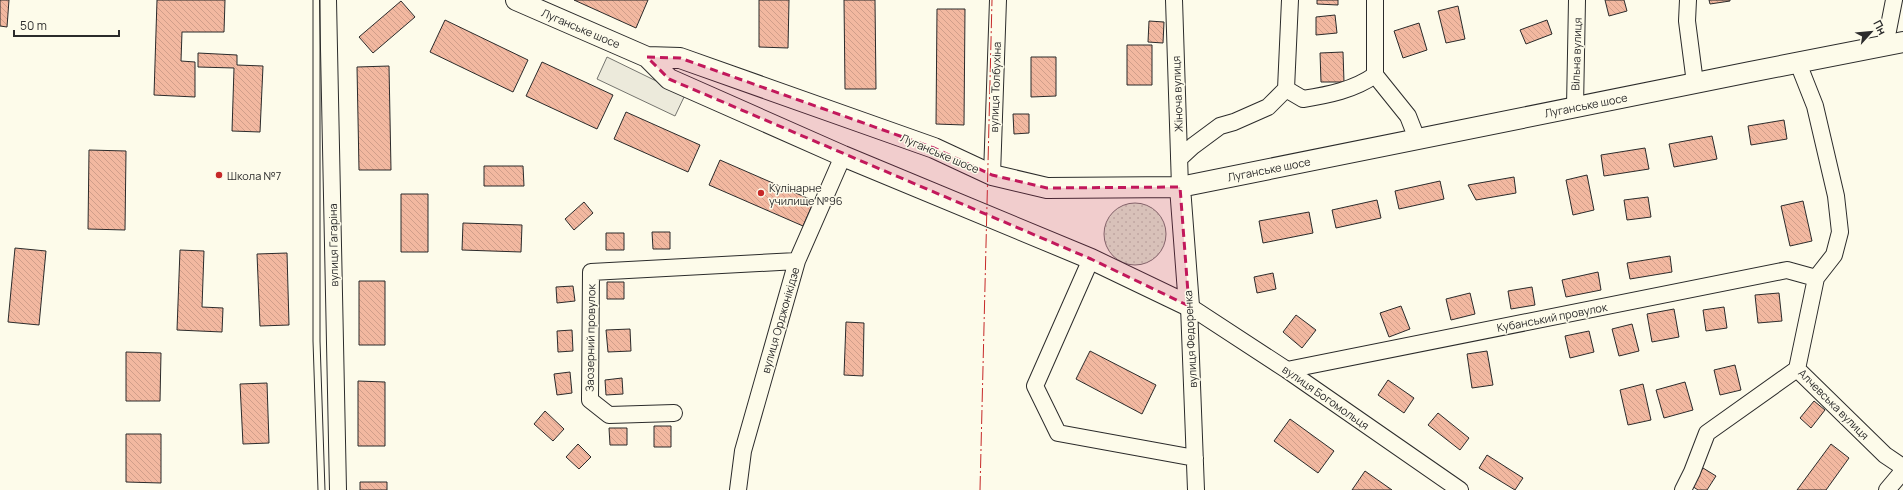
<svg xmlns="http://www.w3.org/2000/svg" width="1903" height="490" viewBox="0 0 1903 490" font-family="Manrope,sans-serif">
<defs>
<pattern id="grass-dots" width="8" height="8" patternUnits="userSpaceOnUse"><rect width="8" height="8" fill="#deebd1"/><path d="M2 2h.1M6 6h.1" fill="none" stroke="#bfcab4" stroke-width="1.8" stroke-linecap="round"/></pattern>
<pattern id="building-back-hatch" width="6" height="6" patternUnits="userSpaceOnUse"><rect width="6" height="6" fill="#f2b8a0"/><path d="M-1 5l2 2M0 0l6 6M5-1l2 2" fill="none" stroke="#d09e8a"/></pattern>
</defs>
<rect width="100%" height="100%" fill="#fdfbea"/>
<path fill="url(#grass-dots)" stroke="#74746e" d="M1104 234a31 31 0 1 1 62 0a31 31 0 1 1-62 0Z"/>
<path fill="#eceadb" stroke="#74746e" d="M607 57 685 95 675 116 597 79Z"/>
<path fill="url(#building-back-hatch)" stroke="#2b2b2b" d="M0 0H9L7 27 0 26Z
M157 0H225L224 32H182L181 61 195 62V97L154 95Z
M574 0H648L636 28Z
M759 0H789L788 48 759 47Z
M844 0H875L876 89H845Z
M1317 0H1338V5L1317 4Z
M1605 0H1624L1627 11 1609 16Z
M1709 0H1730V1L1710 4Z
M401 1 415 17 373 53 359 37Z
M1458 6 1465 39 1446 43 1438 11Z
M937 9H965L964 125 936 124Z
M1335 15 1337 33 1316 35V17Z
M445 20 528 60 513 92 430 52Z
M1547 20 1552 34 1526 44 1520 30Z
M1149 21 1164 22 1163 43 1148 42Z
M1419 23 1427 50 1403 58 1394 31Z
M1127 45H1152V85H1127Z
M1343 52 1344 82H1321L1320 53Z
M198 53 237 55V65L263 66 260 132 232 131 234 68 198 67Z
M1031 57H1056V96L1031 97Z
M542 62 613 95 597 129 526 96Z
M389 66 391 170H359L357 67Z
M626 112 700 145 688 172 614 139Z
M1013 114H1029V133L1014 134Z
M1784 120 1787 139 1751 145 1748 126Z
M1712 136 1717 159 1674 167 1669 144Z
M1645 148 1649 169 1604 176 1601 155Z
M89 150 126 151 125 230 88 229Z
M720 160 814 201 803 226 709 185Z
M484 166H523L524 186H484Z
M1587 175 1594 210 1573 215 1566 180Z
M1514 177 1516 193 1476 200 1468 185Z
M1440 181 1444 199 1399 209 1395 191Z
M401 194H428V252H401Z
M1648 197 1651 217 1627 220 1624 200Z
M1377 200 1381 218 1336 228 1332 210Z
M1803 201 1812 241 1790 246 1781 206Z
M584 202 593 213 574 230 565 219Z
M1309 212 1313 233 1263 243 1259 221Z
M463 223 522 225 521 252 462 250Z
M652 232H670V249H653Z
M606 233H624V250H606Z
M15 248 46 251 39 325 8 322Z
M180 250 204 251 202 307 223 308 222 332 177 330Z
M287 253 289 325 260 326 257 254Z
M1670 256 1672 272 1630 279 1627 263Z
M1598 272 1601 290 1566 297 1562 280Z
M1273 273 1276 289 1257 293 1254 277Z
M359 281H385V345H359Z
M607 282H624V299H607Z
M573 286 575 301 557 303 556 287Z
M1532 287 1535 305 1511 309 1508 291Z
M1470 293 1475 314 1451 320 1446 299Z
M1779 293 1782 321 1758 323 1755 295Z
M1401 306 1410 329 1389 337 1380 313Z
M1724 307 1727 328 1706 331 1703 310Z
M1674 309 1679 337 1652 342 1647 314Z
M1296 315 1316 330 1302 348 1283 332Z
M846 322 864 323 863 376 844 375Z
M1632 324 1639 351 1619 356 1612 329Z
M630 329 631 351 608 352 606 330Z
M572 330 573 351 558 352 557 331Z
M1589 331 1594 352 1570 358 1565 336Z
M1090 351 1156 385 1142 414 1076 379Z
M1487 351 1493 385 1472 388 1467 354Z
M126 352 161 353 160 401H126Z
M1735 365 1741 390 1720 395 1714 370Z
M570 372 572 393 557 395 554 374Z
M622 378 623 394 606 395 605 380Z
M1388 380 1414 398 1404 413 1378 395Z
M358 381 385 382V446H358Z
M1685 382 1693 410 1664 418 1656 390Z
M267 383 269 443 243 444 240 384Z
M1643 384 1651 420 1628 425 1620 390Z
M1814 401 1825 410 1811 428 1800 418Z
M545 411 564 429 553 441 534 424Z
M1438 413 1469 438 1460 450 1428 425Z
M1290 419 1334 451 1318 473 1274 441Z
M654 426H671V447H654Z
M609 428H627V445H610Z
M126 434H161V483L126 482Z
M578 444 591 457 579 469 566 457Z
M1831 444 1849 458 1826 490H1797Z
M1487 455 1523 478 1515 490 1479 468Z
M1703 468 1716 476 1707 490H1698L1692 486Z
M1365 471 1392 490H1352Z
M360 482H387V490H360Z"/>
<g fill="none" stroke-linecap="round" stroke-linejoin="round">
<g stroke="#2b2b2b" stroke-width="18">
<path id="minor" d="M328 0 338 490
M1174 0 1180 187
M1375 0V75
M1688 0 1687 21 1695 83
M1885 46 1894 0
M1798 63 1815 106 1836 196 1840 232 1834 255 1816 278 1797 369 1885 455 1903 467
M1375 75 1408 116 1417 139
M1286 89 1303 99C1328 95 1354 90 1375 75
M1575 107 1577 0
M1179 159 1193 146 1220 126 1234 122 1268 107 1286 89 1290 0
M992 175 998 0
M1091 259 1035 386 1058 433 1195 458
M1189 306 1287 370 1460 490
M1189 306 1196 490
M1287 370 1787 270 1816 278
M674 413 609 415 590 400 591 272 797 261
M738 490 743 451 797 261 843 156
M1683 490 1692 472 1707 433 1797 369
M1887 490 1903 471"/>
</g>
<g stroke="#2b2b2b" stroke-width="22">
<path id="major" d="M516 0 647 57 680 58 934 148 992 175 1047 188 1180 187 1750 72 1903 42
M647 57 669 79 843 156 1091 259 1189 306 1180 187"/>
</g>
<use href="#minor" stroke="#fdfbea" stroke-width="16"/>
<use href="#major" stroke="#fdfbea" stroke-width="20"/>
<path stroke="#2b2b2b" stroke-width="1" d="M313 0V341L318 490
M320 0V341L325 490"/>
<path stroke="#c62828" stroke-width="1" stroke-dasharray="14 3 2 3" stroke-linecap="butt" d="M980 490 992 0"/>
</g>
<path fill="#c2185b" fill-opacity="0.2" stroke="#c2185b" stroke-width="3" stroke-dasharray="8 5" stroke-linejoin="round" d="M647 57 680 58 934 148 992 175 1047 188 1180 187 1189 306 1091 259 669 79Z"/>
<g fill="#c62828" stroke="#fdfbea" stroke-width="1.5">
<circle cx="219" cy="175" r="4"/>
<circle cx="761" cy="193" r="4"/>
</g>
<g text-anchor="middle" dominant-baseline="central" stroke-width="3" stroke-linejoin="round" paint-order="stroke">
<g font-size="11" fill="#2b2b2b" stroke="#fdfbea">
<text transform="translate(581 28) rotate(23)">Луганське шосе</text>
<text transform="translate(1576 54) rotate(-88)">Вільна вулиця</text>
<text transform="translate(995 87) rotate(-88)">вулиця Толбухіна</text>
<text transform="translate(1177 94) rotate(-92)">Жіноча вулиця</text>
<text transform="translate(1586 105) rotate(-11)">Луганське шосе</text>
<text transform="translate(940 153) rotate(23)">Луганське шосе</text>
<text transform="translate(1269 169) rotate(-11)">Луганське шосе</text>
<text transform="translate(333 245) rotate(-91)">вулиця Гагаріна</text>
<text transform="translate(1552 317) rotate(-11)">Кубанський провулок</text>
<text transform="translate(780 320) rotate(-74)">вулиця Орджонікідзе</text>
<text transform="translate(590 338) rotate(-89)">Заозерний провулок</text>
<text transform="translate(1190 339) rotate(-93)">вулиця Федоренка</text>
<text transform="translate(1326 397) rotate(35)">вулиця Богомольця</text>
<text transform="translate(1834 404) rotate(45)">Алчевська вулиця</text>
</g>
<g font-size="11" fill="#2b2b2b" stroke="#fdfbea" text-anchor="start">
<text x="227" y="175">Школа №7</text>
<text x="769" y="187">Кулінарне<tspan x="769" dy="13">училище №96</tspan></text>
</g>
</g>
<g transform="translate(1871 32) rotate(63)" stroke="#fdfbea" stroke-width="3" paint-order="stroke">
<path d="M0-3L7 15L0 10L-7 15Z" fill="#2b2b2b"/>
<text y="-6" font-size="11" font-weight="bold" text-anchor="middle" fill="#2b2b2b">Пн</text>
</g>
<path d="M14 30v6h105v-6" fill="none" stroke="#2b2b2b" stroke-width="2"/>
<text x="20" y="30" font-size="12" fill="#2b2b2b" stroke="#fdfbea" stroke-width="3" paint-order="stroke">50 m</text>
</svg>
